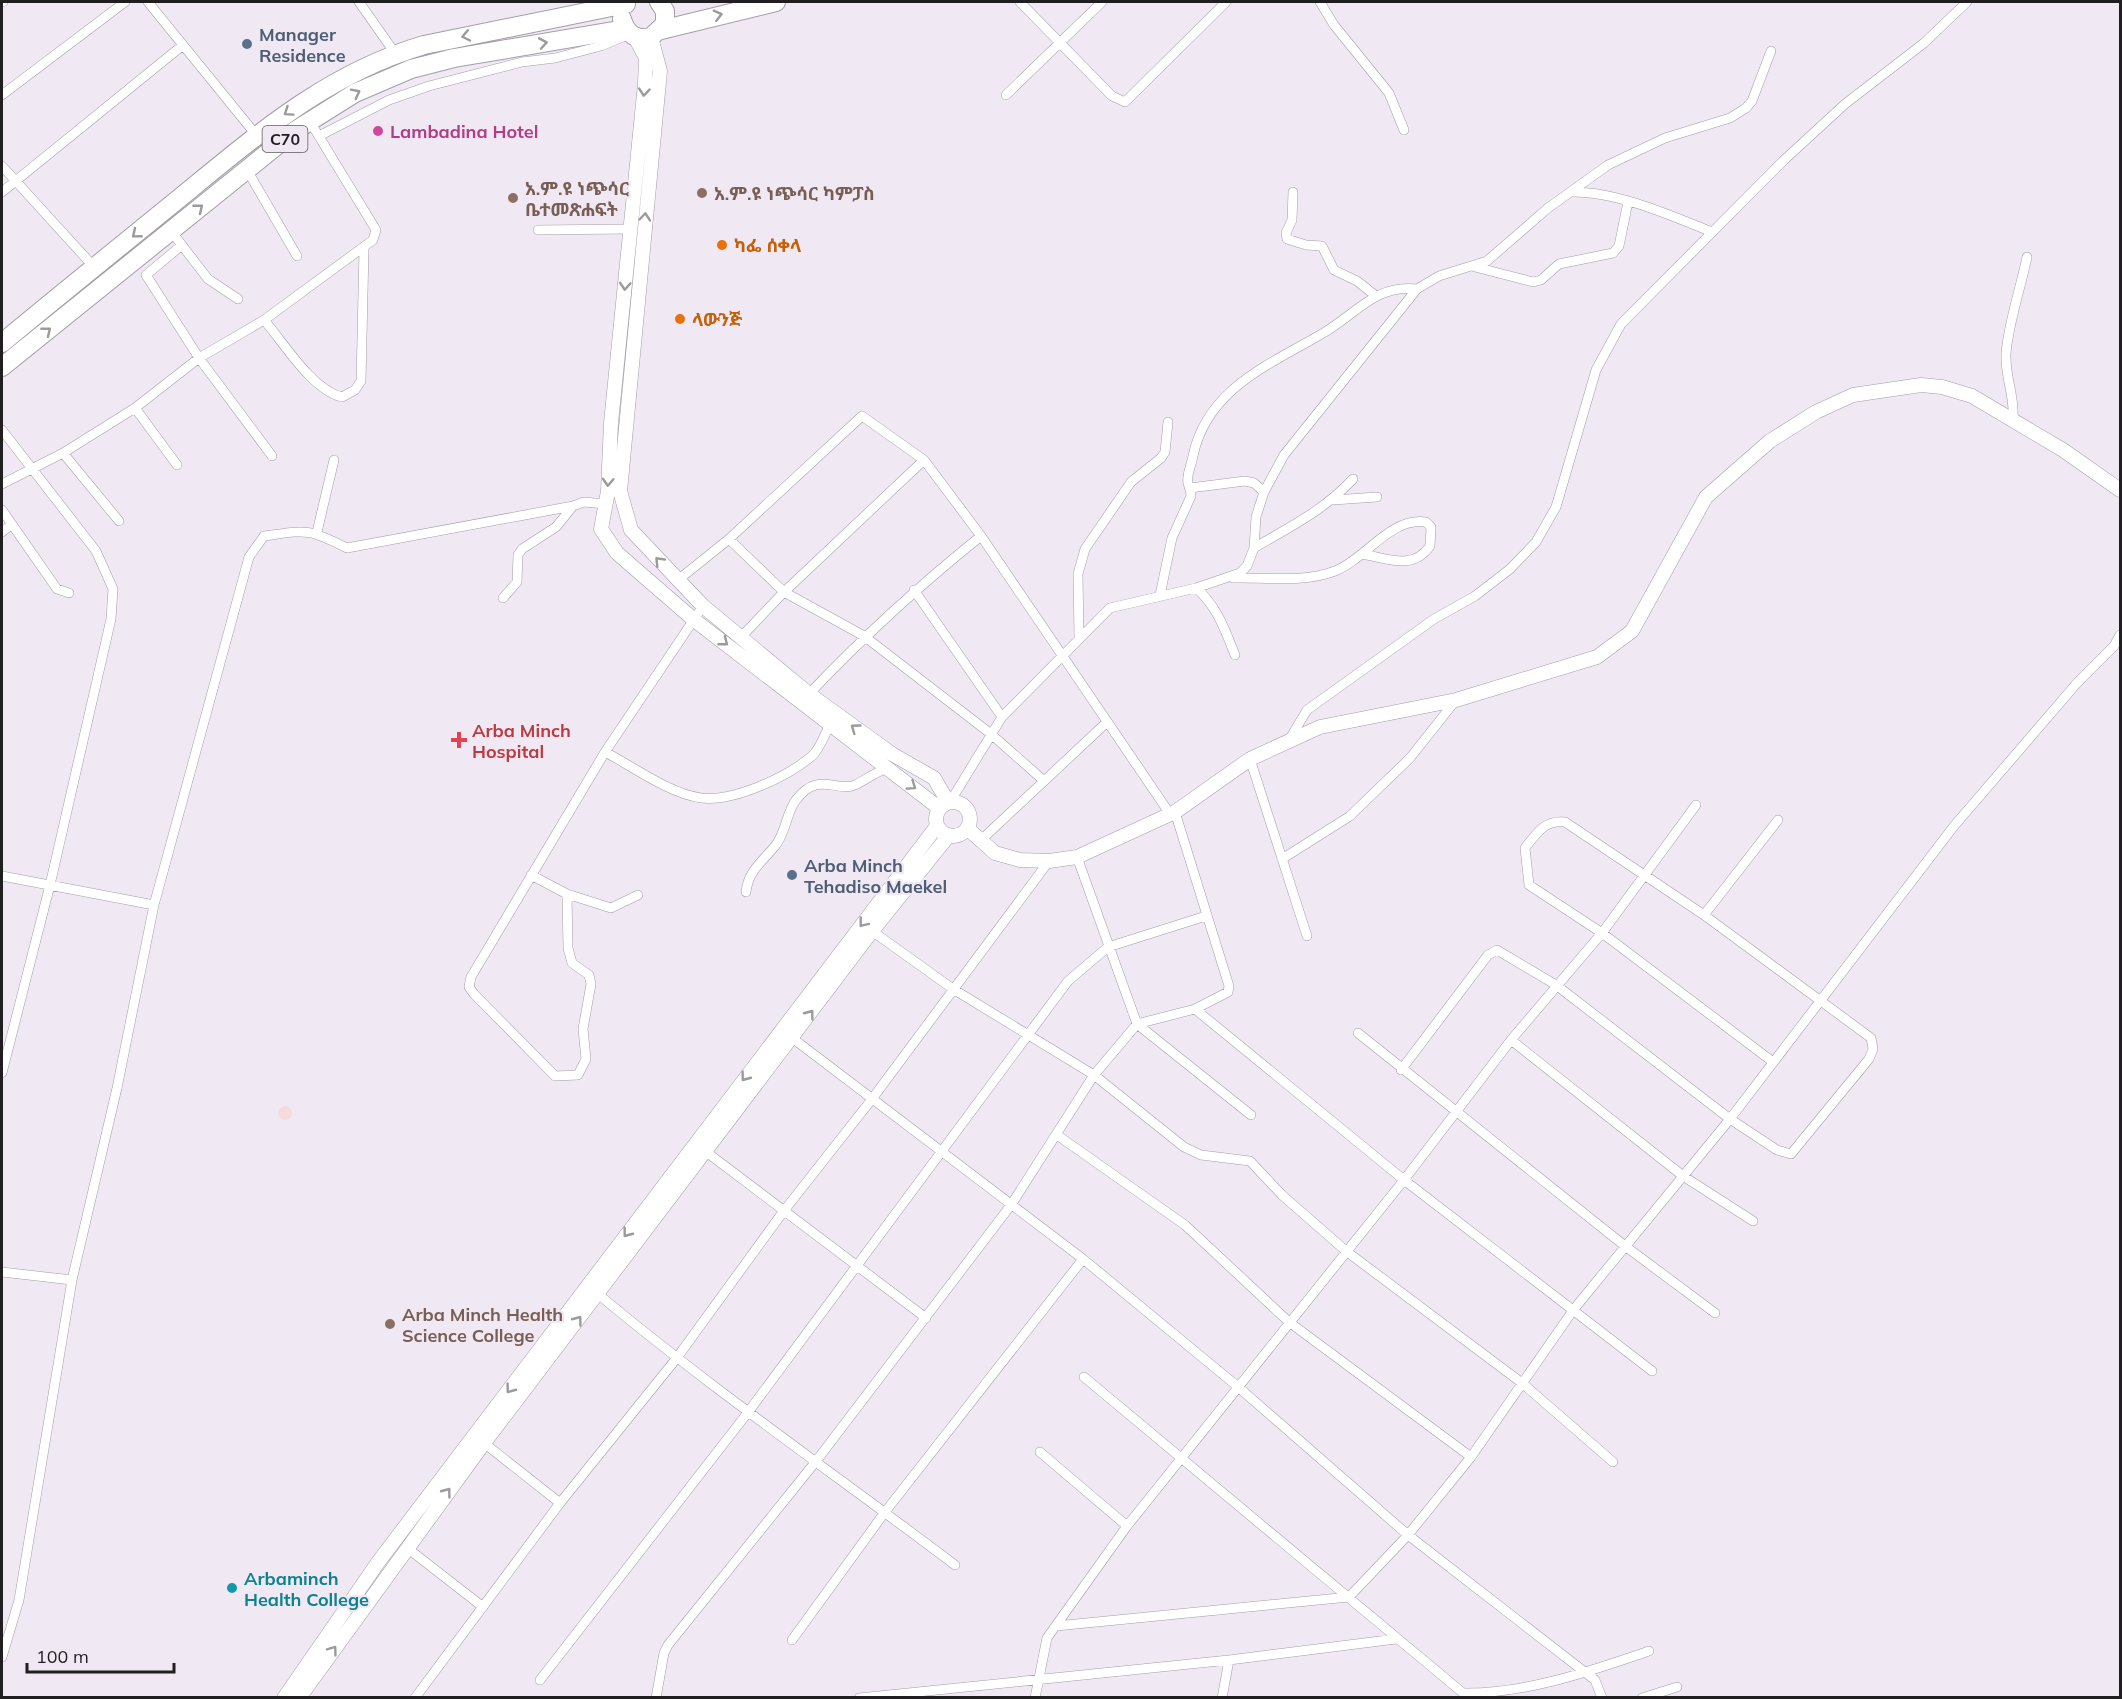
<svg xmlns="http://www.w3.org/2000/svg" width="2122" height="1699" viewBox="0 0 2122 1699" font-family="Mulish,'Noto Sans Ethiopic',sans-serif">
<rect width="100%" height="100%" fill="#f0e9f4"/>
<path fill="#f6dbdd" d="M278 1113a7 7 0 1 1 14 0a7 7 0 1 1-14 0Z"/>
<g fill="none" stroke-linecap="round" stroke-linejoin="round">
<g stroke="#a39da7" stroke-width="10">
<path id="street" d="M2 2H3
M148 2 257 136
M359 2 397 56
M1020 2 1112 96 1125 102 1226 2
M1320 2 1334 25 1389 93 1404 130
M2 95 125 2
M1006 95 1102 2
M319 136 389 100 429 86 522 62 555 58 601 46 625 36
M2 166 94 267
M247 170 297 256
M2 192 183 45
M1293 192 1292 220 1286 233 1287 239 1306 245 1322 246 1334 270 1357 281 1376 296
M1570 192C1616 191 1670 215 1712 232
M538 230 629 229
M171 231 208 279 238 299
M182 245 146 275 199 358 272 456
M1475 267 1533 282 1541 280 1559 264 1613 253 1619 246 1628 202
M264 320C284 343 312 390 342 397L355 390 361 381 364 249
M135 408 177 465
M2013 419C2015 396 2005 378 2006 354 2008 324 2021 287 2027 257
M2 430 96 551 113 589 111 619 50 885 2 1073
M63 453 119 521
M2 484 63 453 135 408 199 358 264 320 373 240 376 230 309 120
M1190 488 1245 481 1254 483 1264 492
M1333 500 1377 497
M2 510 57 589 69 593
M2 532 11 525
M317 532 334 460
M729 539 784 592 864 636 991 734 1043 780
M1254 548C1291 526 1323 511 1353 479
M1233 578C1265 577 1304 583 1335 571 1366 559 1390 517 1426 522L1431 527 1430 546C1413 571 1387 558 1362 554
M678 580 729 539 862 416 924 460 981 536 1170 814
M1196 588C1217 606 1225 630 1235 655
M914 590 1002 717
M1160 595 1172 538 1191 496C1191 491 1189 487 1188 483 1186 476 1192 463 1193 456 1207 388 1271 364 1325 332 1357 313 1376 284 1417 289
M503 598 517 582 518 555 522 549 556 527 573 506
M741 637 784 592 924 460
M1079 638 1078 574 1085 549 1131 482 1161 458 1165 452 1168 422
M809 694C863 637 920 585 981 536
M1289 740 1307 710 1434 619 1475 596 1510 569 1536 542 1556 507 1596 370 1621 324 1783 161 1845 104 1924 43 1967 2
M605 752C634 767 668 793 701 798 734 802 787 777 812 756 820 749 825 734 830 724
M1250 759 1307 936
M950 802 1002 717 1110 608 1196 588 1240 573 1247 566 1254 548 1256 517 1264 492 1284 455 1417 289 1439 276 1487 261 1548 208 1608 165 1665 138 1730 118 1746 108 1752 101 1771 51
M979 842 1106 723
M1077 857 1137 1024 1251 1115
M1282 859 1350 816 1410 758 1456 700
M531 875 567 894 611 908 638 895
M2 876 154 905
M746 892C748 871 762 862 775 846 786 833 786 813 796 800 818 770 837 793 855 785 866 780 873 773 888 768
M567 894 568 948 572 963 589 975 591 984 583 1029 586 1059 578 1075 555 1076 474 994 469 987 471 977 605 752 703 606
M1704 915 1778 820
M872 931 953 989 1094 1075 1184 1147 1201 1155 1250 1161 1282 1195 1346 1251 1522 1383 1613 1462
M1195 1009 1404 1180 1652 1371
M1358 1033 1625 1246 1715 1313
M787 1034 1083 1259 1237 1386 1408 1535 1595 1680 1602 1698
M1511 1040 1683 1176 1753 1221
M1401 1070 1488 955 1497 950 1556 985 1730 1119 1777 1150 1791 1154 1869 1059 1873 1049 1871 1038 1704 915 1565 822C1544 820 1537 833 1525 848L1529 885 1602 933 1773 1062
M1057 1135 1185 1225 1289 1322 1471 1457
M705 1151 926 1318
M2 1272 72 1280
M598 1294C713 1390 836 1475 955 1565
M1084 1377 1463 1693C1526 1694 1590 1671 1649 1651
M484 1443 560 1503
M1040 1452 1127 1526
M406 1547 483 1607
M1056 1626 1349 1597 1408 1535 1471 1457 1574 1309 1730 1119 1954 826 2077 683 2114 646 2120 635
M792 1640 885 1512 1083 1259
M2 1657 19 1600 72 1280 117 1088 154 905 249 557 264 536C308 530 307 528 347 548L573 506 584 502 605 504
M540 1680 749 1411 1068 981 1108 947 1206 916
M415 1698 560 1503 676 1359 783 1212 872 1099 1049 861
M656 1698 664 1653 668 1645 817 1460 1011 1205 1094 1075 1137 1024 1195 1009 1228 992 1229 986 1175 812
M859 1698 1229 1660 1396 1639
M1035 1698 1047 1638 1127 1526 1404 1180 1511 1040 1602 933 1696 805
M1222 1698 1229 1660
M1642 1698 1677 1687"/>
</g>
<g stroke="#a39da7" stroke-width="15">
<path id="secondary" d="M635 37 646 58 645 84 611 423 608 491 601 529 617 553 693 619 939 808
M651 37 660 71 620 491 631 530 703 606 809 694 892 754 934 778 948 802
M936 819a17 17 0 1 1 34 0a17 17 0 1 1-34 0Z
M967 828 995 853 1020 860 1049 861 1077 857 1175 812 1250 759 1320 727 1456 700 1597 657 1632 631 1706 497 1770 441 1816 412 1853 395 1921 385 1942 387 1972 396 2063 450 2120 490
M284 1698 379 1561 937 826
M299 1698 484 1443 872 931 949 835"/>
</g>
<g stroke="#a39da7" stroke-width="20">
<path id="highway" d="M622 19C626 34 637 41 651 37L665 24V11L659 2
M661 30 776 2
M2 343C61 294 122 245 182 196 258 134 328 73 424 45L626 4
M2 367 296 130 355 93 411 69 454 58 625 29"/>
</g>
<use href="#street" stroke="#fff" stroke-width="9"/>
<use href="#secondary" stroke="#fff" stroke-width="14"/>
<use href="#highway" stroke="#fff" stroke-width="18"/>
</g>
<defs><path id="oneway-chevron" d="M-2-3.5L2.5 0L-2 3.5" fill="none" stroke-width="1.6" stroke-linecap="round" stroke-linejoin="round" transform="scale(1.5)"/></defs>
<g stroke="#9b9a9c">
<use href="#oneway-chevron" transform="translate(718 15) rotate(-14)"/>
<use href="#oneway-chevron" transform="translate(466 36) rotate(168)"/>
<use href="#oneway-chevron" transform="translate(543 43) rotate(-10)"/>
<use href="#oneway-chevron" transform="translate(644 92) rotate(96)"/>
<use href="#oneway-chevron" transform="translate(356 93) rotate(-27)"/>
<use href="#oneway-chevron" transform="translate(288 112) rotate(146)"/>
<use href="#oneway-chevron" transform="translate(199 208) rotate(-39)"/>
<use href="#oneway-chevron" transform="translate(645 217) rotate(-85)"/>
<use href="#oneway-chevron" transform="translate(136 234) rotate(141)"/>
<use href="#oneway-chevron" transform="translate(625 286) rotate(94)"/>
<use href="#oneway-chevron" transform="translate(47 331) rotate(-39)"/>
<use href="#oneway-chevron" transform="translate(608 482) rotate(93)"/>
<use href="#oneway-chevron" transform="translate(659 561) rotate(-134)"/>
<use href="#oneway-chevron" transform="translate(724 642) rotate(38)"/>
<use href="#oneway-chevron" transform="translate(855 728) rotate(-144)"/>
<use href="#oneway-chevron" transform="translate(912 786) rotate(34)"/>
<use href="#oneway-chevron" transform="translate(863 923) rotate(128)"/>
<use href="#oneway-chevron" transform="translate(810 1014) rotate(-53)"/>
<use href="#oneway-chevron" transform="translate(745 1077) rotate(127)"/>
<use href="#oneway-chevron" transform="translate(627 1233) rotate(127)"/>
<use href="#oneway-chevron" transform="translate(578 1320) rotate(-53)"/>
<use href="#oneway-chevron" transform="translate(510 1389) rotate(127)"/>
<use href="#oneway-chevron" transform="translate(447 1492) rotate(-53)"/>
<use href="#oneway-chevron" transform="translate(333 1650) rotate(-54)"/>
</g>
<g fill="#5c6f8a" stroke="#f0e9f4" stroke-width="2">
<circle cx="247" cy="44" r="6"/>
<circle cx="792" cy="875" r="6"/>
</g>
<circle fill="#d1479c" stroke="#f0e9f4" stroke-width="2" cx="378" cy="131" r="6"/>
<g fill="#8d6e63" stroke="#f0e9f4" stroke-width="2">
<circle cx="702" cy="193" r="6"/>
<circle cx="513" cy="198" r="6"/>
<circle cx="390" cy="1324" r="6"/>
</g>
<g fill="#e8710a" stroke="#f0e9f4" stroke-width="2">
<circle cx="722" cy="245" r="6"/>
<circle cx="680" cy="319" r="6"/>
</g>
<path fill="#e0444e" stroke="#f0e9f4" stroke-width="2" d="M456 731h6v6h6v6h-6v6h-6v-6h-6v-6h6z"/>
<circle fill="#0f9aa8" stroke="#f0e9f4" stroke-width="2" cx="232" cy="1588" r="6"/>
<g text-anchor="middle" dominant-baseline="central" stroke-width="4.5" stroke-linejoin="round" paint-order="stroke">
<rect fill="#f0e9f4" stroke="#5f5b61" stroke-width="1.5" x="262.5" y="126" width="45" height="26" rx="4.5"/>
<g font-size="16" font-weight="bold" fill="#211e22">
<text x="285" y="139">C70</text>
</g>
<g font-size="18" font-weight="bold" fill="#4e5e75" stroke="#f0e9f4" text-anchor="start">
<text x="259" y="34">Manager<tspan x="259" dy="21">Residence</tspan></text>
<text x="804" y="865">Arba Minch<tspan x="804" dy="21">Tehadiso Maekel</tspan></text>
</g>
<g font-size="18" font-weight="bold" fill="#b23c85" stroke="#f0e9f4" text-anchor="start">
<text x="390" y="131">Lambadina Hotel</text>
</g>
<g font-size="18" font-weight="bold" fill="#785e54" stroke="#f0e9f4" text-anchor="start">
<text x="525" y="188">አ.ም.ዩ ነጭሳር<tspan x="525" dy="21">ቤተመጽሐፍት</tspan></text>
<text x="714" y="193">አ.ም.ዩ ነጭሳር ካምፓስ</text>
<text x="402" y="1314">Arba Minch Health<tspan x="402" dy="21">Science College</tspan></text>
</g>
<g font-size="18" font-weight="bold" fill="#c56008" stroke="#f0e9f4" text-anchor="start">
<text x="734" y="245">ካፌ ሰቀላ</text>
<text x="692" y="319">ላውንጅ</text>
</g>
<g font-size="18" font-weight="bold" fill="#be3a42" stroke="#f0e9f4" text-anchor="start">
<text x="472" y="730">Arba Minch<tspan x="472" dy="21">Hospital</tspan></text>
</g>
<g font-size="18" font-weight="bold" fill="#0d838f" stroke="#f0e9f4" text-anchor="start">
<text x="244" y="1578">Arbaminch<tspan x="244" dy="21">Health College</tspan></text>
</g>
</g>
<rect width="2122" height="1699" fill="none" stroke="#211e22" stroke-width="6"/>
<path d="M27 1663v9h147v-9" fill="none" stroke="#211e22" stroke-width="3"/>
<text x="36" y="1663" font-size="18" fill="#211e22" stroke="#f0e9f4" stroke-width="4.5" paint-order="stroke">100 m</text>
</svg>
